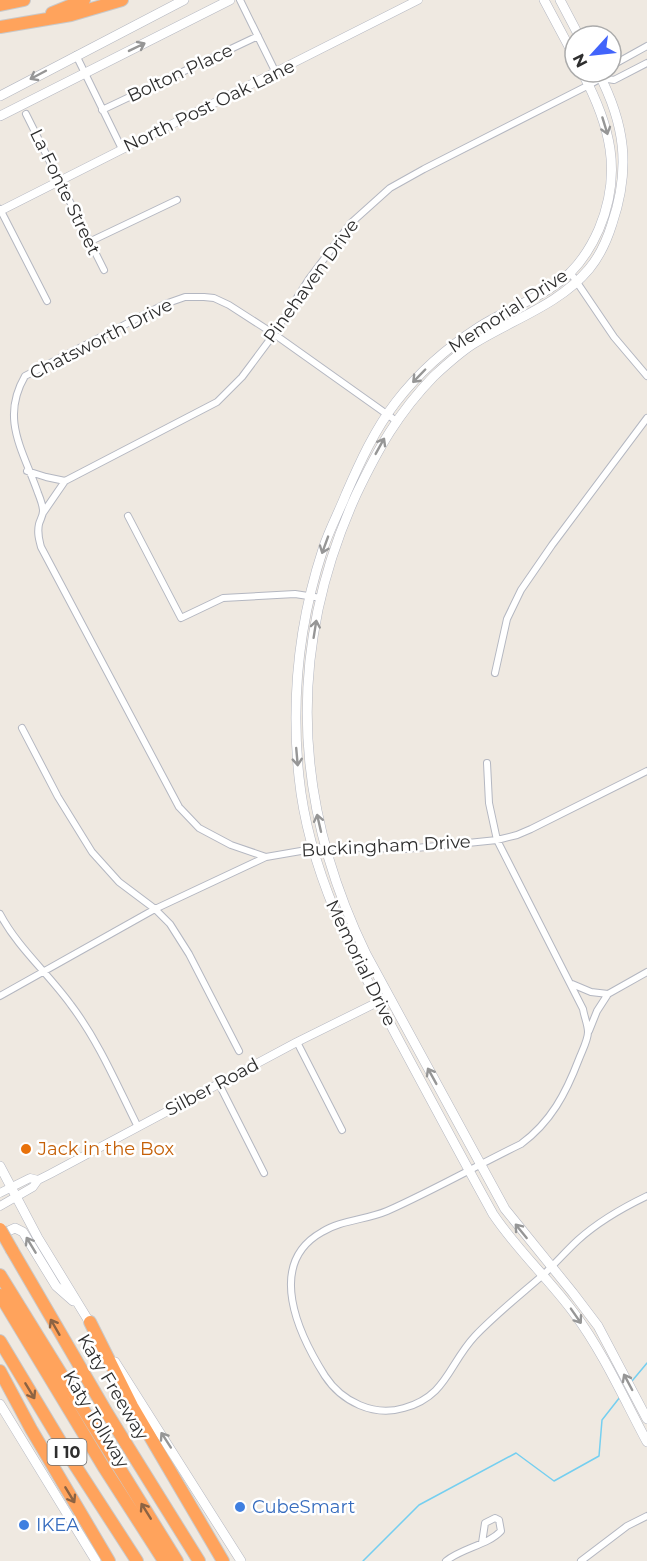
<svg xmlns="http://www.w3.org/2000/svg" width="647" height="1561" viewBox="0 0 647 1561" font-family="Montserrat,sans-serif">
<rect width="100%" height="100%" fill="#efe9e1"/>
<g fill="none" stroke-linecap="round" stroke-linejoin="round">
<path stroke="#75cff0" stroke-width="1.5" d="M632 1381 647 1363
M363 1561 419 1505 516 1453 554 1481 599 1456 602 1420 620 1397"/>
<g stroke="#b4b7c1" stroke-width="8">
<path id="minor" d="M240 0 276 73
M76 55 122 149
M611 66 647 46
M601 78 614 80 647 63
M102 110 258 36
M26 114 104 270
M0 209 47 301
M91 241 177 200
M570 272 614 337 647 376
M27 471 46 477 65 481
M43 513 65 481 217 402 242 377 274 334 309 279 351 223 390 188 424 169 589 85 601 78 605 72
M128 516 181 618 223 598 295 594 321 598
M495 673 507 619 521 590 552 545 647 418
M22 728 58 797 92 852 119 882 155 909 170 924 189 954 239 1051
M487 763 489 803 497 840 583 1009C584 1016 588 1025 588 1032 588 1040 582 1051 579 1059 566 1093 551 1122 521 1144 476 1166 432 1191 387 1211 366 1220 341 1220 322 1232 265 1264 299 1335 325 1376 342 1402 374 1417 404 1408 447 1396 448 1365 475 1336 496 1314 520 1295 543 1275 555 1264 566 1251 578 1240 599 1221 622 1208 647 1196
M266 857 231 845 199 828 179 807 41 547C39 539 37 533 39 524 40 520 43 516 43 511 43 506 40 498 38 493 23 450 0 419 25 376L165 304 185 297H204L214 298 229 305 274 334 395 420
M0 914C18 948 48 973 71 1005 99 1042 117 1085 138 1127
M572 984 591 992 608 994
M0 996 155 909 266 857 324 847 405 849 458 844 497 840 517 835 531 829 647 771
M589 1031 597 1011 608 994 647 972
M297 1042 342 1130
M219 1084 264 1173
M446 1561C462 1548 488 1545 501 1531L499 1520 495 1518 485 1523 482 1543
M581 1561 627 1526 647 1516"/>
</g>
<g stroke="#b4b7c1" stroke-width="9">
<path id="tertiary" d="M0 211 418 0
M0 1193 30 1178 38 1180
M0 1206 33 1187 38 1180 50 1174 297 1042 388 997"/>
</g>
<g stroke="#b4b7c1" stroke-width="10">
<path id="secondary" d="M544 0 575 58
M560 0 579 36
M582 72C610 125 623 172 599 229 592 245 582 261 570 273 544 297 509 308 479 327 448 347 419 372 396 402 375 429 360 462 346 494 339 512 329 530 323 549 299 622 291 700 299 777 309 875 356 960 402 1046 432 1102 462 1158 493 1214 517 1250 549 1279 574 1313 603 1352 624 1399 647 1442
M598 72C625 124 631 168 612 224 607 240 599 257 589 269 559 305 511 320 473 344 459 353 446 365 434 376 398 413 378 449 356 495 286 650 293 803 366 954L505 1209 573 1293 598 1326 647 1419
M0 96 184 0
M0 116 230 0
M0 1166 38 1238 93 1328
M0 1235 15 1228 23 1232 56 1286 73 1301
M115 1362 241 1561
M0 1404 96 1561"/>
</g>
<g stroke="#c9c9c9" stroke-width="14">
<path id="motorway" d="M0 5 24 0
M52 13 84 0
M0 27 71 15 122 0
M12 1250 107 1413 199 1561
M0 1275 177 1561
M0 1295 103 1466 164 1561
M90 1322 132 1406 223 1561
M0 1341 71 1459 137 1561
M0 1371 31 1429 109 1561"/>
</g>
<use href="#minor" stroke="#fff" stroke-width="6"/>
<use href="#tertiary" stroke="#fff" stroke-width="8"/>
<use href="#secondary" stroke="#fff" stroke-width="9"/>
<use href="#motorway" stroke="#ffa35c" stroke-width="12"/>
<g stroke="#c9c9c9" stroke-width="14" stroke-linecap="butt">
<path id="motorway-bridge" d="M0 1229 12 1250"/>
</g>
<use href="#motorway-bridge" stroke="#ffa35c" stroke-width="12"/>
</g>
<defs><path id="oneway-shaft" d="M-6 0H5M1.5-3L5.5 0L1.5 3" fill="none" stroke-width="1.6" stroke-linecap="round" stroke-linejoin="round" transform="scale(1.5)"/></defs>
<g stroke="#969696">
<use href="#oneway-shaft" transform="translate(137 47) rotate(-26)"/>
<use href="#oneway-shaft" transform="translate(38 75) rotate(152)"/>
<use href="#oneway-shaft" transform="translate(605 126) rotate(73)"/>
<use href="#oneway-shaft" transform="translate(419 376) rotate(134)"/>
<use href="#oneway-shaft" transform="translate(380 446) rotate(-61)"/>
<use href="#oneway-shaft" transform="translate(325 545) rotate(110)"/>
<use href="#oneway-shaft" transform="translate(315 629) rotate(-81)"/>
<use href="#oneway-shaft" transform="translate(297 757) rotate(85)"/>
<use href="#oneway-shaft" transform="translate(319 823) rotate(-103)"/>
<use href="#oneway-shaft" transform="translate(432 1076) rotate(-119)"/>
<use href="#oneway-shaft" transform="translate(521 1231) rotate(-129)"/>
<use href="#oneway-shaft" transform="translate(31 1245) rotate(-121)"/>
<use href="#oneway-shaft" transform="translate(576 1316) rotate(55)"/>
<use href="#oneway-shaft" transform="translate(628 1382) rotate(-118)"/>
<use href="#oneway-shaft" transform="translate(166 1440) rotate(-123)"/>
</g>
<g stroke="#8c6343">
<use href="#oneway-shaft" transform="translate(55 1327) rotate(-120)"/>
<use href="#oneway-shaft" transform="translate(30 1391) rotate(59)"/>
<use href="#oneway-shaft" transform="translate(70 1495) rotate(59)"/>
<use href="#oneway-shaft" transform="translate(146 1511) rotate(-122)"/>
</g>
<circle fill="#e8710a" stroke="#fff" stroke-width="2" cx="26" cy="1149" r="6"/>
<g fill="#3f7fe0" stroke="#fff" stroke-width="2">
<circle cx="240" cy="1507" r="6"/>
<circle cx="24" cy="1525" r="6"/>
</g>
<g text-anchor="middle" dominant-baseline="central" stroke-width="5" stroke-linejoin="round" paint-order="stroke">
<rect fill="#fff" stroke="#6d6d6d" stroke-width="1.5" x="47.5" y="1439" width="39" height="26" rx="4.5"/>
<g font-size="16" font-weight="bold" fill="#2e2e2e">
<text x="67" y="1452">I 10</text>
</g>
<g font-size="18" fill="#2e2e2e" stroke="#fff">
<text transform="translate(180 73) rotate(-25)">Bolton Place</text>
<text transform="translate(209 106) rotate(-26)">North Post Oak Lane</text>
<text transform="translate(65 192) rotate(64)">La Fonte Street</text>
<text transform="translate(311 281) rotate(-54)">Pinehaven Drive</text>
<text transform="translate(508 311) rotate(-33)">Memorial Drive</text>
<text transform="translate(101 339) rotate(-27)">Chatsworth Drive</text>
<text transform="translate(386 846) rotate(-3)">Buckingham Drive</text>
<text transform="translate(361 963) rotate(64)">Memorial Drive</text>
<text transform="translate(212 1087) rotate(-28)">Silber Road</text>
<text transform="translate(113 1387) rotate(59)">Katy Freeway</text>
<text transform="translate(96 1419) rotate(59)">Katy Tollway</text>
</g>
<g font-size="18" fill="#c56008" stroke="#fff" text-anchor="start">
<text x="38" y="1149">Jack in the Box</text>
</g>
<g font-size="18" fill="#366cbe" stroke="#fff" text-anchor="start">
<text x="252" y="1507">CubeSmart</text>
<text x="36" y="1525">IKEA</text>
</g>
</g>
<g transform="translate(593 54) rotate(243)"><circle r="28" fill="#ffffff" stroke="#ababab" stroke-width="1.5"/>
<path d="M0-4.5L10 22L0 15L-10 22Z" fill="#4264fb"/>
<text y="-9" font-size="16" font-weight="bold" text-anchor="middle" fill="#2e2e2e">N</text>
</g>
</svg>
